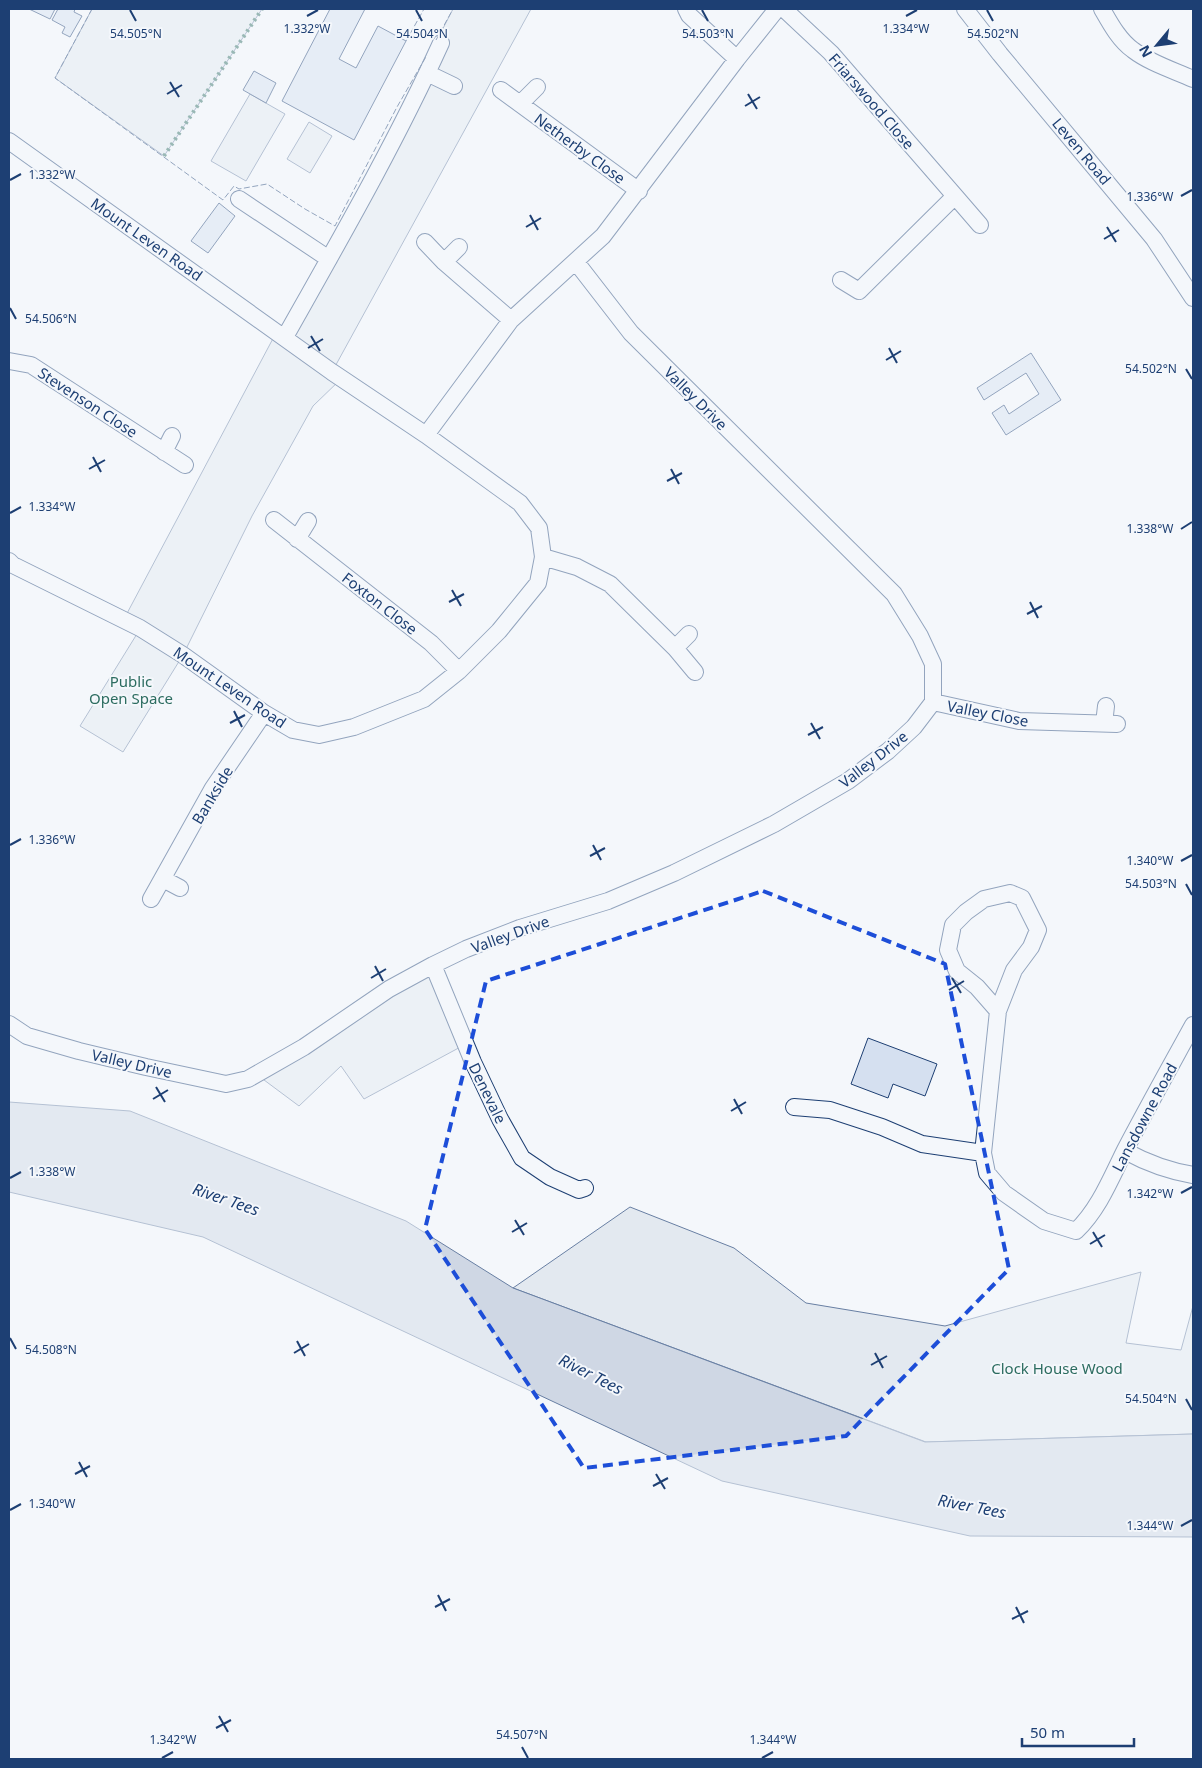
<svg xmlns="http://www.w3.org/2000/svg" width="1202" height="1768" viewBox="0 0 1202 1768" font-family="'Noto Sans',sans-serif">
<rect width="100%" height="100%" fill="#f4f7fb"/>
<path fill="#e3e9f0" stroke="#687fa3" d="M92 9H262L164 156 55 78Z
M453 9H531L332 372 342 378 313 406 252 516 183 655 123 752 80 726 140 629 124 619 277 331 284 337Z
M250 94 285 114 246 181 211 161Z
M433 965 466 1044 364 1099 341 1066 299 1106 256 1074Z
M630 1207 734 1248 806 1303 945 1326 1141 1272 1126 1343 1181 1350 1193 1306V1434L926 1442 513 1288Z"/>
<path fill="#e3e8f0" stroke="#687fa3" d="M309 122 332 136 310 173 287 159Z"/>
<path fill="#cfd7e4" stroke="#687fa3" d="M9 1102 130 1111 406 1221 513 1288 925 1442 1193 1434V1537L970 1536 722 1481 203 1237 9 1192Z"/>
<path fill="#d5e0f0" stroke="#1d3f73" d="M29 9H55L50 19Z
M58 9H75L74 12 82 16 70 37 62 33 65 27 52 20Z
M330 9H365L339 59 356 68 378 26 406 41 354 140 282 101Z
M254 71 276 83 266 103 243 90Z
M219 203 235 216 208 253 191 241Z
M1031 353 1061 400 1006 435 992 413 1004 405 1009 414 1039 394 1026 373 984 400 977 388Z
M868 1038 937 1064 925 1096 893 1084 888 1098 851 1084Z"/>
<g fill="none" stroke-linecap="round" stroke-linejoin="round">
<g stroke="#1d3f73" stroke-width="18">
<path id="minor" d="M686 9 689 15 737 59
M784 9 831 53 955 196 859 291 841 280
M965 9 1000 54 1154 239 1193 298
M1102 9C1110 23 1119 40 1133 50 1150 63 1173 70 1193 79
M427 73 454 86
M501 90 639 191
M520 104 537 87
M9 141 332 372 426 435 511 320 603 236 737 59 777 9
M955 196 980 225
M239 199 329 259
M425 242 444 262 511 320
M444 262 459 247
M285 337C339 241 395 144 441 43
M9 361 31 365 185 465
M164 452 172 436
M274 520 431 643 459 671
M297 539 308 521
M543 557 577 567 610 584 675 648 695 672
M9 561 13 565 140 628 183 655 264 713 293 730 319 735 354 727 424 699 459 671 499 631 538 583 543 557 539 528 520 503 426 435
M675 648 689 634
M933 702 1019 721 1117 724
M1104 724 1106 706
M163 879 180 888
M151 899 213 788 264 713
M433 965 473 1062 500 1119 522 1158 550 1177 579 1190 585 1188
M998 1011 977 987 957 971 948 950 953 925 966 912 984 899 1010 893 1022 898 1038 930 1031 947 1014 970 998 1011 983 1153 987 1173 1004 1193 1044 1221 1076 1231C1099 1209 1111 1178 1125 1150 1147 1108 1170 1067 1193 1025
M9 1024 27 1036 79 1051 146 1067 226 1084 248 1079 304 1047 389 989 433 965 466 949 520 928 608 901 674 873 774 824 848 781 888 751 914 727 933 702V664L920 636 894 594 631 333 576 262
M794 1107 830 1110 882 1127 922 1144 983 1153
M1125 1151C1147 1163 1169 1171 1193 1175"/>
</g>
<use href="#minor" stroke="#f4f7fb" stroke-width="16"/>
<path stroke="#2c6c60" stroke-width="4" stroke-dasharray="2.5 4" stroke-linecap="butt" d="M164 156 262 9"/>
<path stroke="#1d3f73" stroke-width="1" stroke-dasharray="6 2.5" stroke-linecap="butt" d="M92 9 55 78 223 200 234 186 239 189 267 184 305 209 335 226 397 107 427 55
M436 40 453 9
M406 41 424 9"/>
</g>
<path d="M0 0H1202V1768H0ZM763 891 945 964 1009 1269 846 1436 584 1468 425 1229 486 981Z" fill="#f4f7fb" fill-opacity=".55" fill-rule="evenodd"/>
<path fill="none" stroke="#1d4ed8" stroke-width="4" stroke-dasharray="10 6" stroke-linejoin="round" d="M763 891 945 964 1009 1269 846 1436 584 1468 425 1229 486 981Z"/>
<path fill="none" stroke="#1d3f73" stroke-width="2" d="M130 10 136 21M416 10 422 21M702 10 708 21M987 10 993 21M307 16 318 10M906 16 917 10M170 82 179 97M167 94 182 85M748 94 757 109M745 106 760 97M10 180 21 174M1181 196 1192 190M530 215 538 230M526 227 541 218M1107 227 1116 242M1104 239 1119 230M10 308 16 319M311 336 320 351M308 348 323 339M889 348 897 363M886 360 901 351M1186 369 1192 379M93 457 101 472M89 469 105 460M671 469 679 484M667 481 682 473M10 513 21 507M1181 529 1192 522M452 590 461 606M449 602 464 594M1030 602 1038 618M1027 614 1042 606M234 711 242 727M230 723 245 715M811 723 820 739M808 735 823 727M10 845 21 839M593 845 601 860M590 856 605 848M1181 861 1192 855M1186 884 1192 895M375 966 383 981M371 978 386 969M952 978 961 993M949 990 964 981M156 1087 165 1102M153 1099 168 1090M734 1099 742 1114M731 1111 746 1102M10 1178 21 1172M1181 1193 1192 1187M515 1220 524 1235M512 1232 527 1223M1093 1232 1102 1247M1090 1244 1105 1235M10 1338 16 1349M297 1341 305 1356M294 1353 309 1344M875 1353 883 1368M871 1365 887 1356M1186 1399 1192 1410M79 1462 87 1477M75 1474 90 1466M656 1474 665 1489M653 1486 668 1478M10 1510 21 1504M1181 1526 1192 1520M438 1595 446 1611M435 1607 450 1599M1016 1607 1024 1623M1012 1619 1028 1611M219 1716 228 1732M216 1728 231 1720M522 1747 528 1758M162 1758 173 1752M762 1758 773 1752"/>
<g text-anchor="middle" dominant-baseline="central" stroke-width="4" stroke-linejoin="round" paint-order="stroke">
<g font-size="15" fill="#1d3f73" stroke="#f4f7fb">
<text transform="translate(872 101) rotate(49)">Friarswood Close</text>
<text transform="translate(580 148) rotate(36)">Netherby Close</text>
<text transform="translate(1082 151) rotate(50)">Leven Road</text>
<text transform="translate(147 239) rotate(35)">Mount Leven Road</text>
<text transform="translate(696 398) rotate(45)">Valley Drive</text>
<text transform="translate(88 402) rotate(33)">Stevenson Close</text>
<text transform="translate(380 603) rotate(38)">Foxton Close</text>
<text transform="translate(230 687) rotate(34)">Mount Leven Road</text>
<text transform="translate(988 713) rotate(11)">Valley Close</text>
<text transform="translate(873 759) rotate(-38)">Valley Drive</text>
<text transform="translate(212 795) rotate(-59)">Bankside</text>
<text transform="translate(510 934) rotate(-20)">Valley Drive</text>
<text transform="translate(132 1063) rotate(13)">Valley Drive</text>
<text transform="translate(488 1093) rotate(64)">Denevale</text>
<text transform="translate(1144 1117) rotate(-62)">Lansdowne Road</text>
</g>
<g font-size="15" fill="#2c6c60" stroke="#f4f7fb">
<text x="131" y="681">Public<tspan x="131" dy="17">Open Space</tspan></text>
<text x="1057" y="1368">Clock House Wood</text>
</g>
<g font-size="16" font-style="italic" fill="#1d3f73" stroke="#f4f7fb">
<text transform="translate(226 1199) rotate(19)">River Tees</text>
<text transform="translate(591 1374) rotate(27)">River Tees</text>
<text transform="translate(972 1506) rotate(11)">River Tees</text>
</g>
</g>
<g font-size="12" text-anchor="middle" fill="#1d3f73" stroke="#f4f7fb" stroke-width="4" stroke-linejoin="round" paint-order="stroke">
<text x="307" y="33">1.332°W</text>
<text x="906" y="33">1.334°W</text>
<text x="136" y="38">54.505°N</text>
<text x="422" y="38">54.504°N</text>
<text x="708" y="38">54.503°N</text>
<text x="993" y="38">54.502°N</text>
<text x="52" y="179">1.332°W</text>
<text x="1150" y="201">1.336°W</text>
<text x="51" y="323">54.506°N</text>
<text x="1151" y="373">54.502°N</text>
<text x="52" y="511">1.334°W</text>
<text x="1150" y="533">1.338°W</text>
<text x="52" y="844">1.336°W</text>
<text x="1150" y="865">1.340°W</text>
<text x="1151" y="888">54.503°N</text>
<text x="52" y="1176">1.338°W</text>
<text x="1150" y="1198">1.342°W</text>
<text x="51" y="1354">54.508°N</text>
<text x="1151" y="1403">54.504°N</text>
<text x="52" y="1508">1.340°W</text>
<text x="1150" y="1530">1.344°W</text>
<text x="522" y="1739">54.507°N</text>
<text x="173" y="1744">1.342°W</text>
<text x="773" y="1744">1.344°W</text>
</g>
<rect width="1202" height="1768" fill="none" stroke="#1d3f73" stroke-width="20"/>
<g transform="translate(1157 45) rotate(241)" stroke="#f4f7fb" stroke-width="4" paint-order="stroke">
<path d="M0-4L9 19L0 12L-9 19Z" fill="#1d3f73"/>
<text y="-8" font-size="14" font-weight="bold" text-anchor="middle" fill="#1d3f73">N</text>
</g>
<path d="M1022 1738v8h112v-8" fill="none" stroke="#1d3f73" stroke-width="2.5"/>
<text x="1030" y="1738" font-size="15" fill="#1d3f73" stroke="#f4f7fb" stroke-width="4" paint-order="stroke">50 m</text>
</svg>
